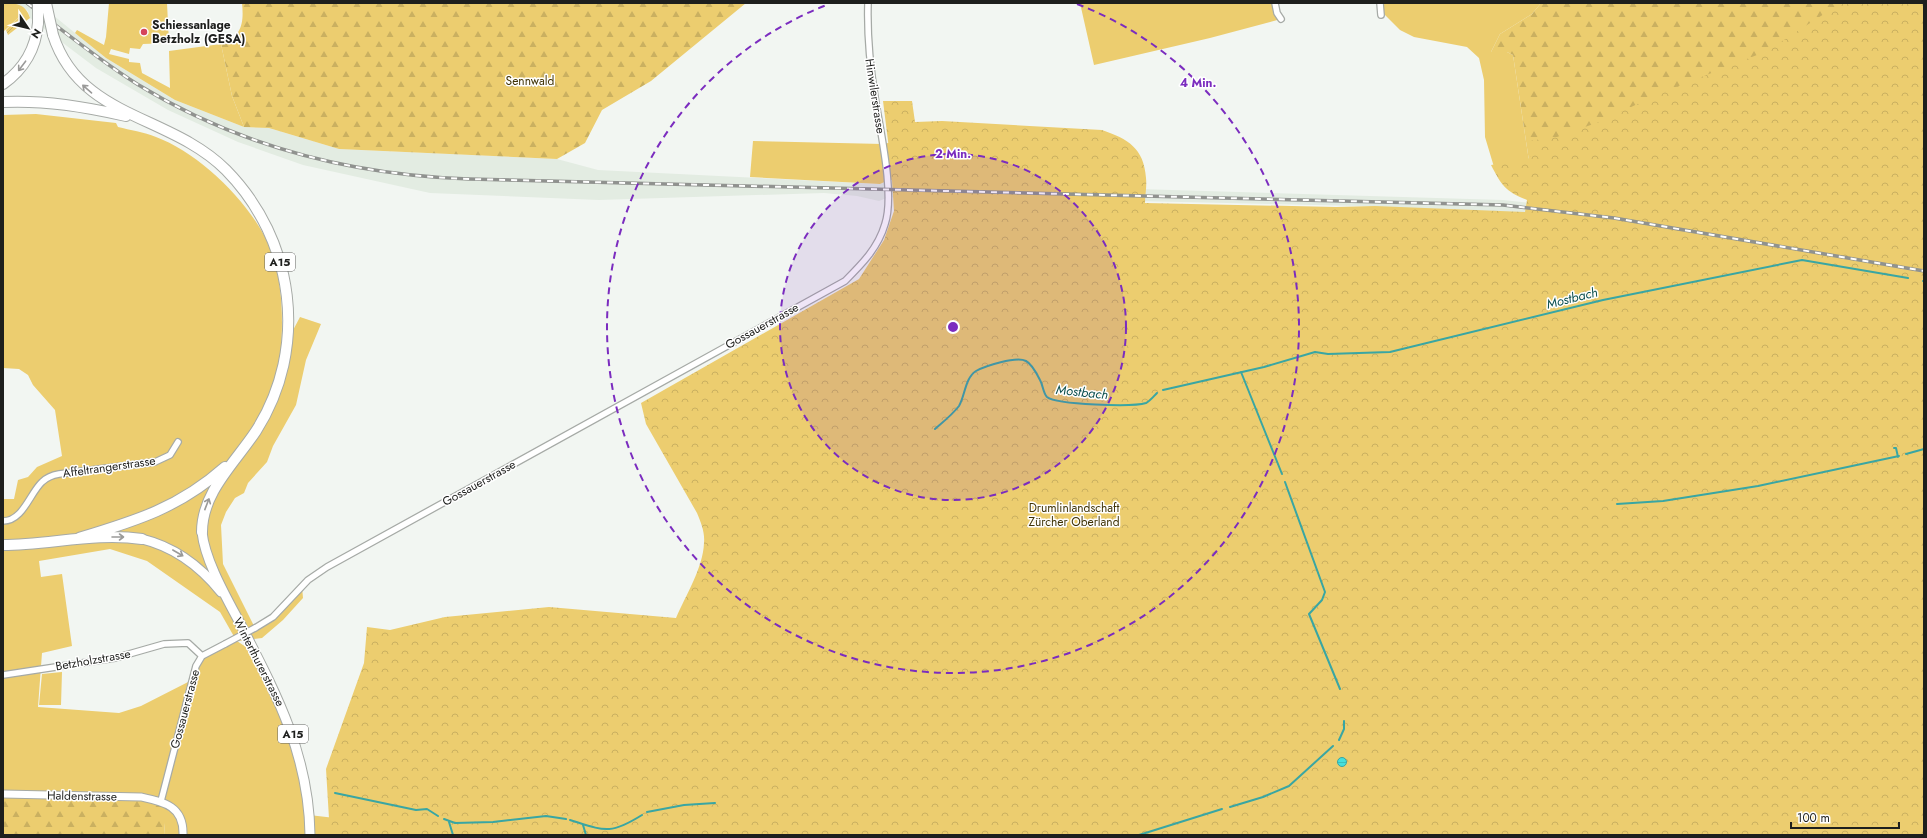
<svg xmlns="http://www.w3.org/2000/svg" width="1927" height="838" viewBox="0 0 1927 838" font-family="Jost,sans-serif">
<defs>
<pattern id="forest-firs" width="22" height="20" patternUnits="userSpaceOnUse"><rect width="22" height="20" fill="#eccd6f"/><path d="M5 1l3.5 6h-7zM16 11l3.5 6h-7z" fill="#cab060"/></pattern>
<pattern id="park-crowns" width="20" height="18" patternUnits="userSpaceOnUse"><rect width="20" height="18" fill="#eccd6f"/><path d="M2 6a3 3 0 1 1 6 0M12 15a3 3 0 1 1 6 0" fill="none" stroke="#cab060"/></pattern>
<pattern id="garden-furrows" width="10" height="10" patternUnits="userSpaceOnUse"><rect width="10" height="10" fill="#eccd6f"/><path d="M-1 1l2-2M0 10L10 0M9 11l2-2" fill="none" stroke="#cab060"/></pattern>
<pattern id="water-rules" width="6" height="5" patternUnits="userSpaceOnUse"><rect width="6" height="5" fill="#45e0dc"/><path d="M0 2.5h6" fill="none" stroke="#3cc0bc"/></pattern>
</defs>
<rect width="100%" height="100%" fill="#f2f6f2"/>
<path fill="#e3ece2" d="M17 3H38L106 58 175 100 244 127 269 128 339 149 557 159 598 170 880 184 889 180 1058 185 1072 187 1503 200 1631 214 1544 217 1360 206 1135 201 1120 210 889 197 879 201 857 196 824 193 599 200 430 193 303 165 238 142 168 110 96 68 30 18 28 11Z"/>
<path fill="#eccd6f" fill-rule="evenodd" d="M3 3C16 3 26 4 30 18L26 21 21 15 3 32Z
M109 3H167L169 43 143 44 140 49 130 48 129 54 111 49 109 54 129 59V62L140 63 142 73 170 88 169 51 221 44 232 96 244 127 175 100 106 58 75 33 77 30 104 45 106 37Z
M1080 3H1277L1281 19 1210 38 1094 65Z
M1382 3H1541L1532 14 1500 34 1491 52H1507L1513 55 1529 161 1494 167 1485 137 1484 80 1479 58 1467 47 1414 37 1400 30 1383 13Z
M36 114 116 123 118 127C130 130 144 132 156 137 200 153 254 206 271 250 283 284 283 318 281 353L300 317 321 324 306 360 296 405 273 446 267 462 248 483 244 493 235 498 226 512 221 525 223 564 255 628 273 617 302 587 303 598 283 620 262 638 237 641 246 647 278 697 286 717 309 815 335 818 334 835H164L165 823 3 794V499H14L18 480 28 477 37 467 62 456 55 410 33 385 28 375 19 369 3 368V115ZM110 549 147 561 220 612 236 640 202 656 192 680 141 706 119 713 38 707 42 653 72 646 62 574 41 577 39 561Z
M753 141 883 144 898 141 1058 185 889 180 880 184 750 177Z
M62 672 61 705H39L42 674Z"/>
<path fill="url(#forest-firs)" d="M242 3H746L651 81 602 110 585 143 557 159 339 149 269 128 244 127 232 96 221 44C242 37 244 23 242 3Z
M1541 3H1873L1529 161 1513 55 1507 52H1491L1500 34 1532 14Z
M3 794 161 801 165 823 164 835H3Z"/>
<path fill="url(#park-crowns)" d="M1841 3H1924V835H330L326 769 364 663 367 627 390 630 445 617 549 607 676 618C686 595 703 568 704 543 705 532 701 523 697 513L646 424 641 403 859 279 884 240 894 211 891 165 883 101H912L915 122 942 121 1102 130C1128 139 1144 148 1146 178 1147 187 1145 195 1145 203L1336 207 1375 206 1525 212 1527 200C1505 191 1502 186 1491 165L1531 158 1528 141 1557 137 1599 122 1661 93 1767 51Z"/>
<path fill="url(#garden-furrows)" d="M21 15 26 21 8 35 6 30Z"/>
<path fill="url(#water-rules)" stroke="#39a6a3" d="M1337.5 762a4.5 4.5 0 1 1 9 0a4.5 4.5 0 1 1-9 0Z"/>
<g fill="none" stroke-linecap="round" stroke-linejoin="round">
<path stroke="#39a6a3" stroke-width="2" d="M1923 281H1924
M1241 372 1282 474
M1163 390 1264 367 1315 352 1328 354 1390 352 1603 300 1802 260 1908 278
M935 429C943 422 952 415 959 406 965 396 965 378 976 371 985 366 1016 356 1026 361 1032 364 1037 374 1040 380 1043 385 1043 393 1047 397 1057 405 1133 407 1146 403 1150 401 1154 396 1157 393
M1894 448H1896L1898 457
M1906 454 1924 449
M1285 482 1325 592 1322 600 1309 614 1340 689
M1617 504 1663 501 1758 486 1899 456
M1339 740 1344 729V721
M335 793 416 810 427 809 438 816
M1230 807 1263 797 1289 786 1333 746
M647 812 684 805 715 803
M444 819 455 823 493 822 546 816 566 819
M570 820C605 831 610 835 642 815
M449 822 453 835
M583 825 586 835
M1139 835 1222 809"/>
<g stroke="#a6aaa6" stroke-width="8">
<path id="minor" d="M1275 3 1277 13 1281 19
M1380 3 1381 15
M3 521C23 521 30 493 42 482 47 477 53 475 59 474L155 462 170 455 178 442
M255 628 273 617 308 580 327 567 845 281C862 264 878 248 885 224 895 194 880 130 875 97 870 66 867 35 868 3
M3 675 115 658 164 644 188 643 202 656
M161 801 196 666 202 656 225 644"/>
</g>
<g stroke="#a6aaa6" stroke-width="9">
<path id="tertiary" d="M3 794 141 797C164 802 184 806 183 835"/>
</g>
<g stroke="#a6aaa6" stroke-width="11">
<path id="trunk" d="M202 532C205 562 229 602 243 629 278 697 309 757 310 835
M142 539C175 547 200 566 221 592"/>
</g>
<g stroke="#a6aaa6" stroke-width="12">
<path id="motorway" d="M53 35C80 119 170 114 226 170 295 240 309 348 256 431 235 463 202 492 202 532
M3 84C24 69 36 48 38 23
M3 102C46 100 85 107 126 116
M79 538C135 521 179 508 225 467
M3 545C49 545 96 532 142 539"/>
</g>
<use href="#minor" stroke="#fff" stroke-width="5.5"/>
<use href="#tertiary" stroke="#fff" stroke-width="7"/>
<use href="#trunk" stroke="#fff" stroke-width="9"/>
<use href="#motorway" stroke="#fff" stroke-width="10"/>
<g stroke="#90928f" stroke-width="3.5">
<path id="rail" d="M27 3C63 31 99 60 137 84 238 146 351 175 469 179L1503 205 1614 218 1924 271"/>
</g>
<use href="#rail" stroke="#fff" stroke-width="2" stroke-dasharray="6" stroke-linecap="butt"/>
<g stroke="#a6aaa6" stroke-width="8" stroke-linecap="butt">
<path id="minor-bridge" d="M225 644 255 628"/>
</g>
<g stroke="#a6aaa6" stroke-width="12" stroke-linecap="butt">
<path id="motorway-bridge" d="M38 3V23
M46 3 53 35"/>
</g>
<use href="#minor-bridge" stroke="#fff" stroke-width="5.5"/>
<use href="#motorway-bridge" stroke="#fff" stroke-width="10"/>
</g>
<defs><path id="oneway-shaft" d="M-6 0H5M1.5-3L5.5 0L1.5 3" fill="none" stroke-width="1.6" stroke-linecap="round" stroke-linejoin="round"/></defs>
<g stroke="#9a9a99">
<use href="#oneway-shaft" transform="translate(22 66) rotate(127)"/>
<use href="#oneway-shaft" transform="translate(87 89) rotate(-139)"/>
<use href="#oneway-shaft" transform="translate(207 504) rotate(-69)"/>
<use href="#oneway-shaft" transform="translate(118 537)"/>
<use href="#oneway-shaft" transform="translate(178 553) rotate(30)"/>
</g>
<circle cx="953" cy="327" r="173" fill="#7b2cbf" fill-opacity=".12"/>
<g fill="none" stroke="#7b2cbf" stroke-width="2" stroke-dasharray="7 5">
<circle cx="953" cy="327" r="173"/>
<path d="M1077 4A346 346 0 1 1 829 4"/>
</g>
<circle fill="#d5445b" stroke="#fff" stroke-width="1.5" cx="144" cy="32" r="4"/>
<g text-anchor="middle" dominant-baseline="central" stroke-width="3" stroke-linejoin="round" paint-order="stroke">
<g fill="#fff" stroke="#626261" stroke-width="1">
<rect x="265" y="253" width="30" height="18" rx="3"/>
<rect x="278" y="725" width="30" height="18" rx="3"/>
</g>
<g font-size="11" font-weight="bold" fill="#1e1f1d">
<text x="280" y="262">A15</text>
<text x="293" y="734">A15</text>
</g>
<g font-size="12" font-weight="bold" fill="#1e1f1d" stroke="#fff" text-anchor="start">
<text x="152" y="25">Schiessanlage<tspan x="152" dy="14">Betzholz (GESA)</tspan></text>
</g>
<g font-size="12" fill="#3f3204" stroke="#fff">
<text x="530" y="81">Sennwald</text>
<text x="1074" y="508">Drumlinlandschaft<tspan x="1074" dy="14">Zürcher Oberland</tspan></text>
</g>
<g font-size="12" fill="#1e1f1d" stroke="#fff">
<text transform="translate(875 96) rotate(81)">Hinwilerstrasse</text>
<text transform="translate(762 326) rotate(-29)">Gossauerstrasse</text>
<text transform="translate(109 467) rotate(-8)">Affeltrangerstrasse</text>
<text transform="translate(479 483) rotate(-29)">Gossauerstrasse</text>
<text transform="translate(93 660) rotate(-10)">Betzholzstrasse</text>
<text transform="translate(259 662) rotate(63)">Winterthurerstrasse</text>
<text transform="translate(185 709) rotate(-75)">Gossauerstrasse</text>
<text transform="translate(82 796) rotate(1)">Haldenstrasse</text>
</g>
<g font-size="13" font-style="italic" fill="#0d504f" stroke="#fff">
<text transform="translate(1572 298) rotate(-14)">Mostbach</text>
<text transform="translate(1082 392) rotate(6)">Mostbach</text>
</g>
</g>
<circle cx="953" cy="327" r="6" fill="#7b2cbf" stroke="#fff" stroke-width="2"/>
<g font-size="12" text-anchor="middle" font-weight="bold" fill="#7b2cbf" stroke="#fff" stroke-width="3" stroke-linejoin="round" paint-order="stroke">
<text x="1198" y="87">4 Min.</text>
<text x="953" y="158">2 Min.</text>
</g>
<rect width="1927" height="838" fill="none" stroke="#1e1f1d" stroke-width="8"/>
<g transform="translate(28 28) rotate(125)" stroke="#ffffff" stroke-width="3" paint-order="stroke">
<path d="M0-3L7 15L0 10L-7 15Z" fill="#1e1f1d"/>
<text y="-6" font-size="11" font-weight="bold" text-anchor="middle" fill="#1e1f1d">N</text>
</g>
<path d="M1791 822v6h108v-6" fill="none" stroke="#1e1f1d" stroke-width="2"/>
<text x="1797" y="822" font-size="12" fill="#1e1f1d" stroke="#ffffff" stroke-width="3" paint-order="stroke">100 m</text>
</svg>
